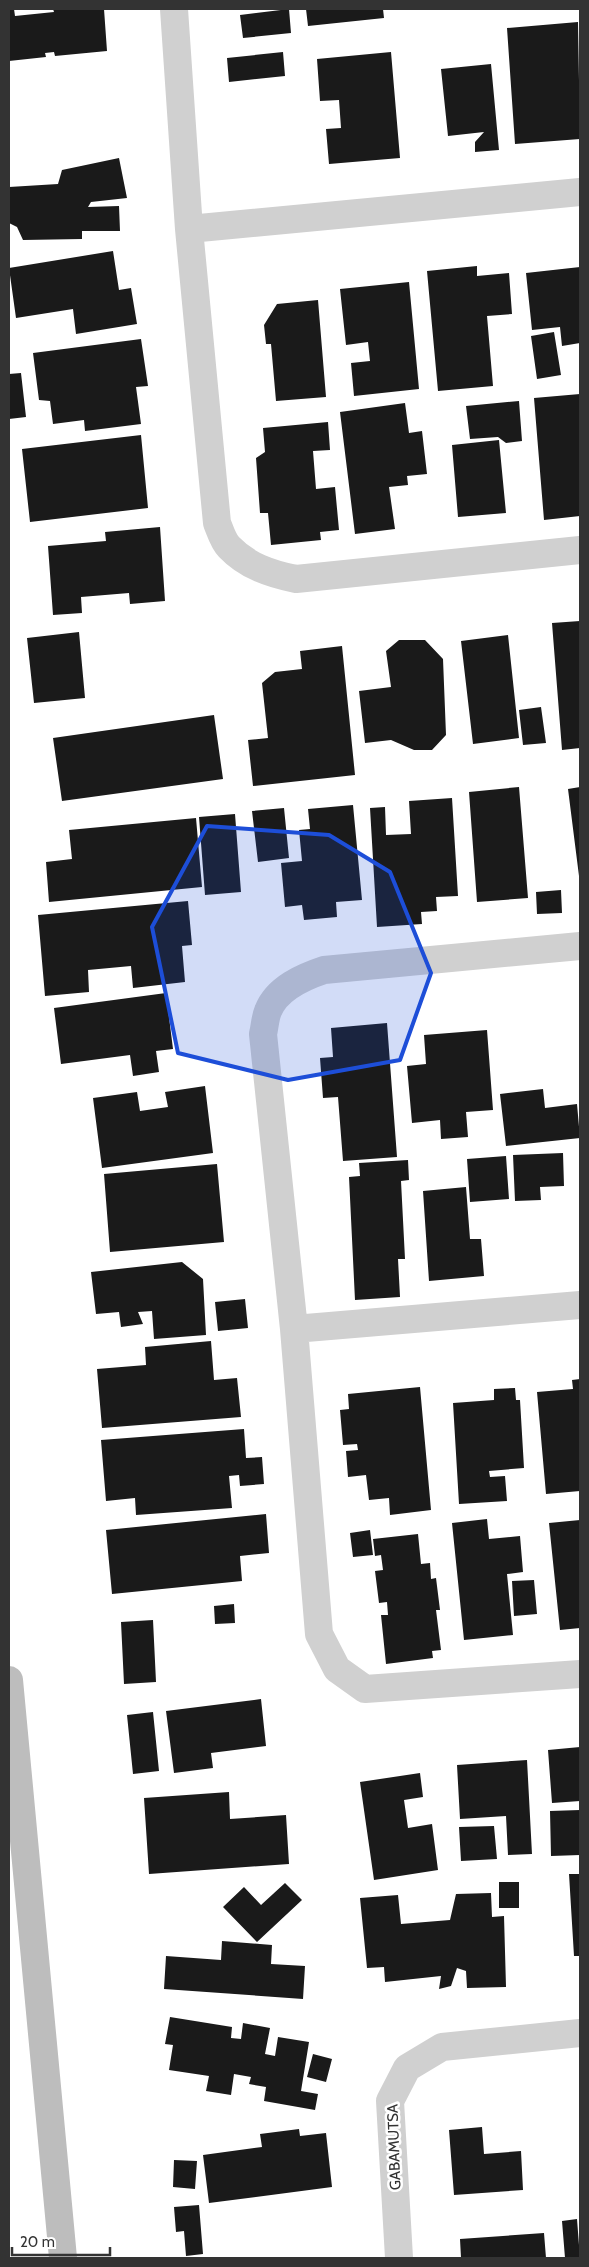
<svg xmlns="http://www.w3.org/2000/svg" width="589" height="2267" viewBox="0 0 589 2267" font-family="Cabin,sans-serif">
<rect width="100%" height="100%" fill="#fff"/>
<path fill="#1a1a1a" d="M9 9H14L15 16 54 12 53 9H104L107 51 55 56 54 52 45 53 46 57 9 61Z
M289 9 291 33 243 38 240 15Z
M306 9H383L384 18 308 26Z
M578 22 580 139 515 144 507 28Z
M283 52 285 76 229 82 227 58Z
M391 52 400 158 329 164 326 129 341 128 339 100 320 101 317 59Z
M491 64 499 150 475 152V142L484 132 448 136 441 69Z
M119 158 127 198 91 202 88 207 119 206 120 231H82V239L23 240 17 227 9 223V187L58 184 62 170Z
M113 251 119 290 131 288 137 324 76 334 73 309 16 318 9 268Z
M477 266V276L509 273 512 314 487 316 493 386 438 391 427 271Z
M580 267V343L562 346 560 327 532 330 526 273Z
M409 282 419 389 354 396 351 363 370 361 368 342 346 345 340 289Z
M318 300 326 397 276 401 271 344H266L264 325 277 304Z
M554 332 561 375 537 379 531 336Z
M141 339 148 386 136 387 141 424 85 431 84 420 53 424 50 401 39 400 33 353Z
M21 373 26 417 9 419V374Z
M580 394V516L544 520 534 398Z
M519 401 522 441 506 443 498 437 470 439 466 406Z
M405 403 409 433 422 431 427 474 407 476 408 485 389 487 395 529 355 534 340 412Z
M328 422 330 450 313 451 316 489 335 487 339 530 320 532 321 540 271 545 268 513H260L256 458 265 452 263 428Z
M141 435 148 508 30 522 22 449Z
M499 440 506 513 458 517 452 445Z
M160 527 165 601 130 604 129 593 81 597 82 613 53 615 48 546 106 541 105 532Z
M580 621V748L562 750 552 623Z
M79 632 85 698 34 703 27 638Z
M508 635 519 738 473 744 461 641Z
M399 640H425L443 659 446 735 432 750H414L391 740 365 743 359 691 391 687 386 651Z
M342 646 355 775 253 786 248 740 268 738 262 683 275 672 302 669 300 651Z
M541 707 546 743 523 745 519 710Z
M214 715 223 779 62 801 53 738Z
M519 787 528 898 477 902 469 792Z
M580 787V875L579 876 568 789Z
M452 798 458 896 436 897 437 911 421 912 422 924 377 927 370 808 385 807 386 835 411 834 409 801Z
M353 805 362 900 336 902 337 917 304 920 302 905 285 907 281 863 302 861 299 830 310 829 308 809Z
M284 808 289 858 258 862 252 811Z
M235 814 241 892 205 895 199 817Z
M196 818 202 887 49 902 46 862 72 859 69 830Z
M561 890 562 913 537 914 536 892Z
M188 901 192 945 182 946 185 982 133 988 131 966 88 970 89 992 45 996 38 915Z
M166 993 173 1049 156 1051 159 1072 133 1076 130 1055 61 1064 54 1008Z
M387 1023 397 1157 343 1161 338 1097 323 1098 320 1058 333 1057 331 1028Z
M487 1030 493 1110 466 1112 468 1137 441 1139 440 1120 412 1123 407 1066 426 1064 424 1035Z
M205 1086 213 1153 102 1168 93 1098 137 1092 140 1111 168 1107 165 1092Z
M543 1089 545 1108 577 1104 580 1138 506 1146 500 1094Z
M563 1153 564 1186 540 1187 541 1200 515 1201 513 1155Z
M506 1156 509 1199 470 1202 467 1159Z
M408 1160 409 1180 401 1181 405 1259H398L400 1297 355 1300 349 1177 360 1176 359 1163Z
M217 1164 224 1242 110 1252 104 1174Z
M466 1187 470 1239H481L484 1276 429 1281 423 1191Z
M182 1262 203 1279 206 1335 154 1339 152 1311 138 1312 143 1324 121 1327 119 1312 96 1314 91 1272Z
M245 1299 248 1328 218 1331 215 1302Z
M211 1341 214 1380 237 1378 241 1417 102 1428 97 1369 146 1365 145 1347Z
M580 1379V1491L546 1494 537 1392 573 1389 572 1380Z
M420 1387 431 1510 390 1515 389 1498 369 1500 366 1475 348 1477 346 1451 358 1450 357 1444 343 1445 340 1410 349 1409 348 1394Z
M515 1388 516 1400H520L524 1468 489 1471 490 1477 505 1476 507 1501 459 1504 453 1403 494 1400V1389Z
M244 1429 246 1458 262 1457 264 1484 240 1486 239 1475 229 1476 232 1508 136 1515 135 1498 106 1501 101 1440Z
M266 1514 269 1553 240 1556 242 1581 112 1594 106 1530Z
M487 1519 489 1539 520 1536 523 1572 507 1574 513 1635 464 1640 452 1523Z
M580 1520V1628L560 1630 549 1523Z
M370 1530 373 1555 353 1557 350 1533Z
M418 1534 421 1564 430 1563 431 1579 436 1578 440 1610H436L441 1650 432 1651 433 1658 386 1664 381 1615H388L387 1602 379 1603 375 1571 383 1570 381 1555 375 1556 373 1539Z
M534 1580 537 1614 514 1616 512 1581Z
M234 1604 235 1623 215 1624 214 1606Z
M153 1620 156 1682 124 1684 121 1622Z
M261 1699 266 1746 211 1753 213 1768 174 1773 166 1711Z
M153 1712 159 1771 133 1774 127 1715Z
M580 1747V1801L552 1803 548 1750Z
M527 1760 532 1854 508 1855 506 1816 460 1819 457 1765Z
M420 1773 423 1797 404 1800 408 1828 432 1824 438 1870 374 1880 360 1782Z
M229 1792 230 1819 286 1815 289 1864 149 1874 144 1798Z
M580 1810V1855L551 1856 550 1811Z
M494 1826 497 1859 461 1861 459 1827Z
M569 1874H580V1956H574Z
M499 1882H519V1908H499Z
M285 1883 302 1900 257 1942 223 1907 244 1887 261 1905Z
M491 1893 492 1917 504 1916 506 1987 467 1988 466 1971 457 1968 451 1986 439 1989 441 1976 385 1982 384 1967 367 1968 360 1898 398 1895 401 1924 450 1920 456 1894Z
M222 1941 272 1945 271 1964 305 1966 303 1999 164 1989 166 1956 221 1960Z
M170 2017 232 2027 231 2038 241 2039 243 2023 270 2028 265 2054 275 2056 278 2037 309 2042 301 2091 318 2094 315 2110 264 2101 266 2087 249 2084 251 2077 234 2074 231 2095 206 2091 209 2076 169 2070 173 2045 165 2044Z
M313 2054 332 2059 326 2082 307 2077Z
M482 2127 484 2154 521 2151 523 2190 454 2195 449 2130Z
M299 2129 300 2136 326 2133 332 2187 209 2203 203 2155 262 2147 260 2134Z
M174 2160 197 2161 195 2189 173 2187Z
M199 2205 203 2254 186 2256 184 2231 176 2232 174 2207Z
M577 2219 580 2258H565L562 2221Z
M544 2233 546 2258H461L460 2239Z"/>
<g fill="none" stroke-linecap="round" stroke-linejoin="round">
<path stroke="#d0d0d0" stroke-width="28" d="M174 9 189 229 217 523C220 530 223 541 229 547 247 566 271 574 296 579L580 550
M189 229 580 192
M580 946 324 970C303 977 277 988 268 1011 265 1018 265 1026 263 1034L294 1329 319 1634 337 1669 365 1689 580 1674
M294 1329 580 1305
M399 2258 390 2101 407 2068 442 2047 580 2033"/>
<path stroke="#bdbdbd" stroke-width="28" d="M9 1680 63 2258"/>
</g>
<path fill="#1d4ed8" fill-opacity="0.2" stroke="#1d4ed8" stroke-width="4" stroke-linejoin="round" d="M207 826 329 835 390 872 431 973 400 1060 288 1080 178 1053 152 927Z"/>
<g text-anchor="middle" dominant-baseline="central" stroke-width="5" stroke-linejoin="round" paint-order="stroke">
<g font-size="15" fill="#333" stroke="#fff">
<text transform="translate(394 2147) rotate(-92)">GABAMUTSA</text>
</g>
</g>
<rect width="589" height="2267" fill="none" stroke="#333333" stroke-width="20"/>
<path d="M12 2247v8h98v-8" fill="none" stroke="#333333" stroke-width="2.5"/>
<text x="20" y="2247" font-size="15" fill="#333333" stroke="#ffffff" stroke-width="4" paint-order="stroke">20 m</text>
</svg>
